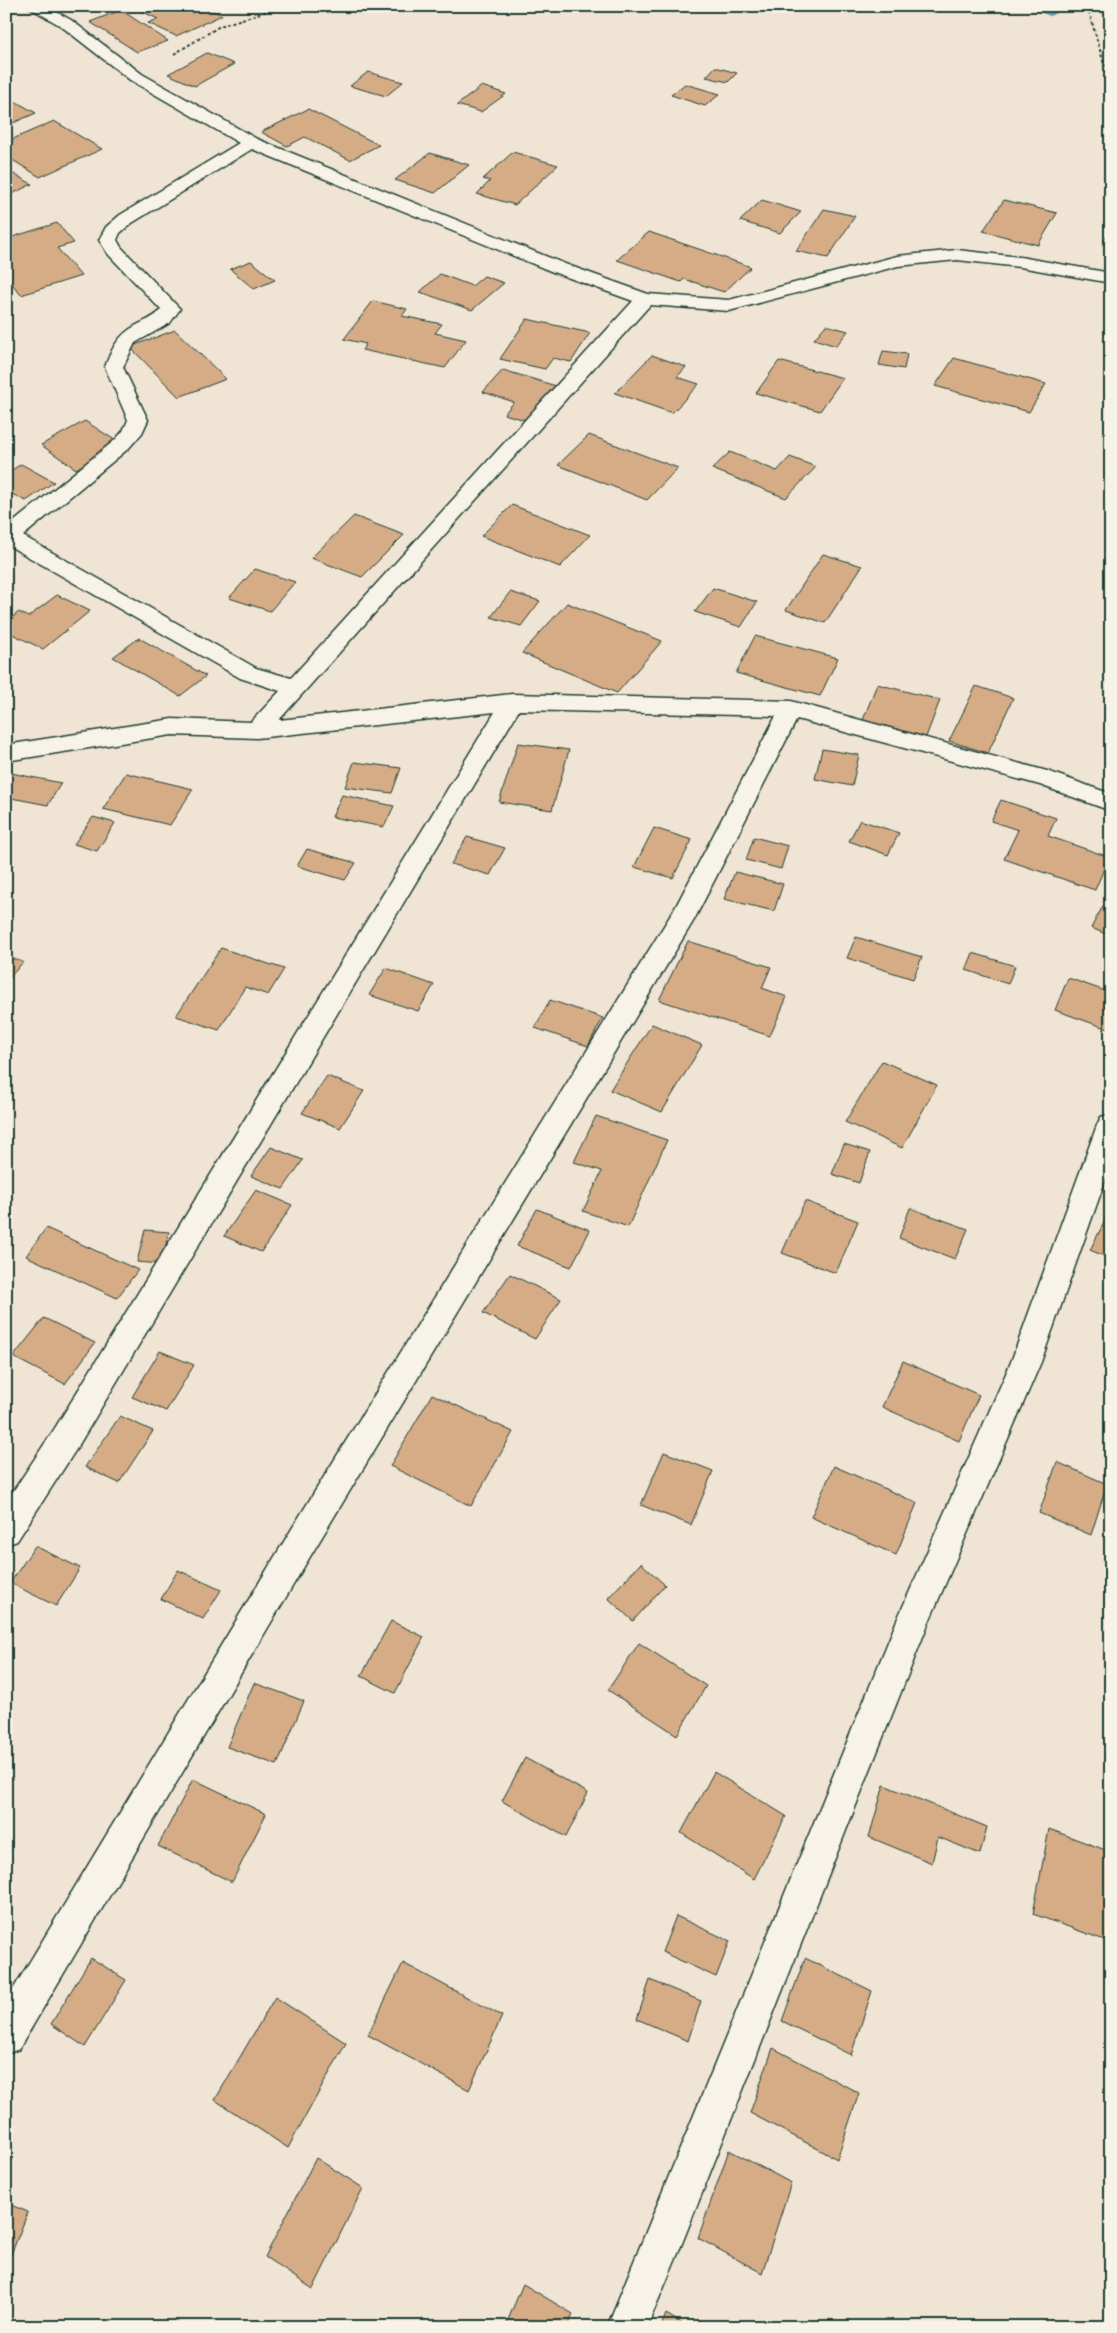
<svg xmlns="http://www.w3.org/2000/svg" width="1117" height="2333" viewBox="0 0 1117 2333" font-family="Pangolin,sans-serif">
<rect width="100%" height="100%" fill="#f0e5d4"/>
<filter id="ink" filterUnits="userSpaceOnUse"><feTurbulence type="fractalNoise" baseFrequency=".02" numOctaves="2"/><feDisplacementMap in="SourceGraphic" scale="10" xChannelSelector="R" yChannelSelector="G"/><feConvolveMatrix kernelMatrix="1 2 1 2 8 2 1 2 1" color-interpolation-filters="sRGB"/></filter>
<g filter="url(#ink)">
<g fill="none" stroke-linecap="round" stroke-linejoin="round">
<path fill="#649ba7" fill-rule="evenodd" d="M1024 6H1039L1049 10 1057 6H1070L1050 16Z"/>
</g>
<path fill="#d5ac86" stroke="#1f3d34" d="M152 6H202L222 15 176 36 148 23 158 19 141 11Z
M121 10 168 41 137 52 90 22Z
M207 53 234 64 195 86 168 74Z
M715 67 737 73 728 82 706 77Z
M368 72 403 82 386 96 350 86Z
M685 84 720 94 705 106 671 95Z
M482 86 506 94 481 112 457 105Z
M6 96 36 113 6 126Z
M308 109 379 145 350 160 305 137 287 146 261 132Z
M54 121 102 149 40 177 6 156V142Z
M513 152 558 165 515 205 477 194 490 181 483 179Z
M430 153 469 165 435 193 395 180Z
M6 170 32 184 6 197Z
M762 200 801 212 780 233 740 221Z
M1004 200 1057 213 1038 245 983 231Z
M824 209 855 216 828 258 796 251Z
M57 223 74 243 57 248 81 276 21 295 6 276V239Z
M1111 229V246L1102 244Z
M649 232 751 267 724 292 684 279 681 282 617 260Z
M251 261 275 280 254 289 230 269Z
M440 274 472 286 484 276 504 283 472 310 420 292Z
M373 301 407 309 402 316 442 324 435 333 466 340 445 368 362 350 366 344 344 339Z
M527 319 590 333 571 362 553 358 545 369 500 359Z
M826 325 848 331 836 346 814 339Z
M175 330 226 379 179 397 130 347Z
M883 351 907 354 904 369 879 365Z
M652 355 686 367 677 377 699 384 672 413 615 393Z
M954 358 1046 384 1029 412 935 386Z
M779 361 843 378 820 411 756 393Z
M503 370 556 386 525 420 504 414 514 402 483 392Z
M85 421 121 444 76 469 41 445Z
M589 435 678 468 647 500 558 465Z
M730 452 777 471 790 457 816 467 786 498 712 469Z
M21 464 54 482 26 501 6 491V474Z
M512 505 590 535 560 567 481 536Z
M354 516 404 535 362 577 311 558Z
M823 554 862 566 825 623 786 610Z
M255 569 295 582 270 611 229 598Z
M713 588 757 602 741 627 695 612Z
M510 592 540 601 521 626 491 617Z
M57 595 90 611 43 649 6 631V622L19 612 28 617Z
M567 603 662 641 617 693 522 653Z
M755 636 838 658 820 696 736 673Z
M139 638 206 676 180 696 113 657Z
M877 684 940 700 926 737 863 720Z
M976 686 1013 698 988 753 949 741Z
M518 743 569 750 552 810 499 802Z
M822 749 859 755 852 786 815 779Z
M354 762 401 768 392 793 345 787Z
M11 773 61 783 48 805 6 797V781Z
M126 773 193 789 170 825 103 809Z
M342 795 394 806 384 827 332 817Z
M1001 800 1056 818 1048 836 1109 857 1095 890 1004 859 1018 830 991 821Z
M93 817 115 823 97 851 74 844Z
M860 820 899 833 888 855 849 841Z
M654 828 692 840 673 878 634 867Z
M467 837 505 848 490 875 451 864Z
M754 837 788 846 781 869 746 860Z
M307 849 356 863 345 880 297 866Z
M735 872 783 884 774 911 724 899Z
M1103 906 1111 909V936L1091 928Z
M856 937 922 957 913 979 847 958Z
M688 941 771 967 762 988 787 997 770 1036 659 1000Z
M221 948 284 969 268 995 245 987 219 1030 176 1016Z
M973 953 1015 966 1008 984 966 970Z
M6 956 23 962 6 982Z
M386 968 434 985 418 1011 369 995Z
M1068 978 1111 993V1030L1055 1010Z
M550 1000 603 1018 588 1046 535 1028Z
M652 1024 702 1045 662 1112 610 1090Z
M882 1061 937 1085 902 1148 845 1122Z
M327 1076 364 1091 340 1128 302 1113Z
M596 1116 667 1140 628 1227 583 1211 602 1171 574 1162Z
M844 1144 870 1152 859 1183 832 1174Z
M271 1147 303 1160 283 1189 251 1176Z
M256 1190 292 1205 261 1252 224 1236Z
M805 1201 858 1221 836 1273 782 1253Z
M910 1208 968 1229 955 1259 899 1238Z
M537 1209 590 1230 571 1267 517 1246Z
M1111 1209V1259L1090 1250Z
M46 1228 138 1270 117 1298 26 1256Z
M145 1230 169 1232 161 1264 137 1262Z
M510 1274 561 1299 535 1339 483 1313Z
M44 1318 95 1343 65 1384 13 1357Z
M160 1351 194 1365 166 1411 132 1397Z
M903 1361 979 1395 959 1441 882 1407Z
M432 1394 513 1432 471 1506 390 1466Z
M120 1416 153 1431 119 1483 85 1467Z
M664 1452 713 1471 691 1525 641 1505Z
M1057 1462 1107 1484 1091 1535 1039 1513Z
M834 1466 917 1503 896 1555 811 1517Z
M35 1546 80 1568 56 1606 10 1583Z
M641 1563 665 1585 633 1621 608 1598Z
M178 1570 221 1590 203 1619 161 1599Z
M391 1621 424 1637 395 1693 361 1676Z
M639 1643 706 1686 677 1735 608 1690Z
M254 1683 304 1701 277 1765 227 1747Z
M525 1758 588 1793 566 1837 502 1801Z
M714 1772 786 1816 754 1879 681 1833Z
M193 1779 266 1814 232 1882 158 1846Z
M884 1785 987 1827 980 1854 938 1837 932 1863 869 1837Z
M1049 1829 1111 1852V1919L1107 1941 1033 1914Z
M676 1916 730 1941 716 1977 662 1952Z
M91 1958 126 1980 85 2047 51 2024Z
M805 1958 872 1991 851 2055 782 2021Z
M403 1963 502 2016 469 2090 368 2035Z
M650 1980 701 2001 688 2041 637 2019Z
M275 1997 346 2043 288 2148 215 2100Z
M773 2048 859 2093 837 2159 750 2113Z
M729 2150 791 2183 762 2273 698 2238Z
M316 2158 363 2188 313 2289 265 2257Z
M6 2203 28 2212 6 2267Z
M523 2284 573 2314 568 2327H505Z
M666 2314 688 2327H661Z"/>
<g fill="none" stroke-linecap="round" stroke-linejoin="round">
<g stroke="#1f3d34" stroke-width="3">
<path id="minor" d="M27 6H46L71 20 142 74 257 139 565 264 648 294 729 300 897 256 957 250 1020 257 1111 273V283L1020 267 957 260 898 266 729 311 650 305 279 720 512 694 791 701 1047 771 1111 794V811L1040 785 797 719 694 920 302 1570 19 2049 6 2054V2001L280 1548 675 908 776 716 519 710 77 1448 17 1541 6 1545V1502L55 1428 495 712 257 738 172 735 6 761V745L172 719 251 722 280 691 240 678 6 544V528L115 440 123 431 128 420 105 367C111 350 118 335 135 326 144 321 154 318 161 310L108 254 99 240 106 227 120 215 239 143 130 80 61 26ZM252 149 553 272 633 301 291 678 256 668 23 536 129 448 142 433 148 420 123 367 135 343 170 323 180 309 121 247 117 240 120 233 132 223Z
M1111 1114V1164L1041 1362 928 1624 677 2256 647 2327H607L897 1620 1011 1362 1097 1125 1101 1117Z"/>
</g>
<path stroke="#1f3d34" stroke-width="2" stroke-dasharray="3 2.5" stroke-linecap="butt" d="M1080 6 1089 12 1104 64 1111 70
M174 54 220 26 283 6"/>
<use href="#minor" fill="#f7f3e8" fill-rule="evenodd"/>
</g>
</g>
<rect width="1117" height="2333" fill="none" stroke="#f7f3e8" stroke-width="25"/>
<rect x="12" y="12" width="1092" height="2308" fill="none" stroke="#1f3d34" stroke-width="2" filter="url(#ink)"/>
</svg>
